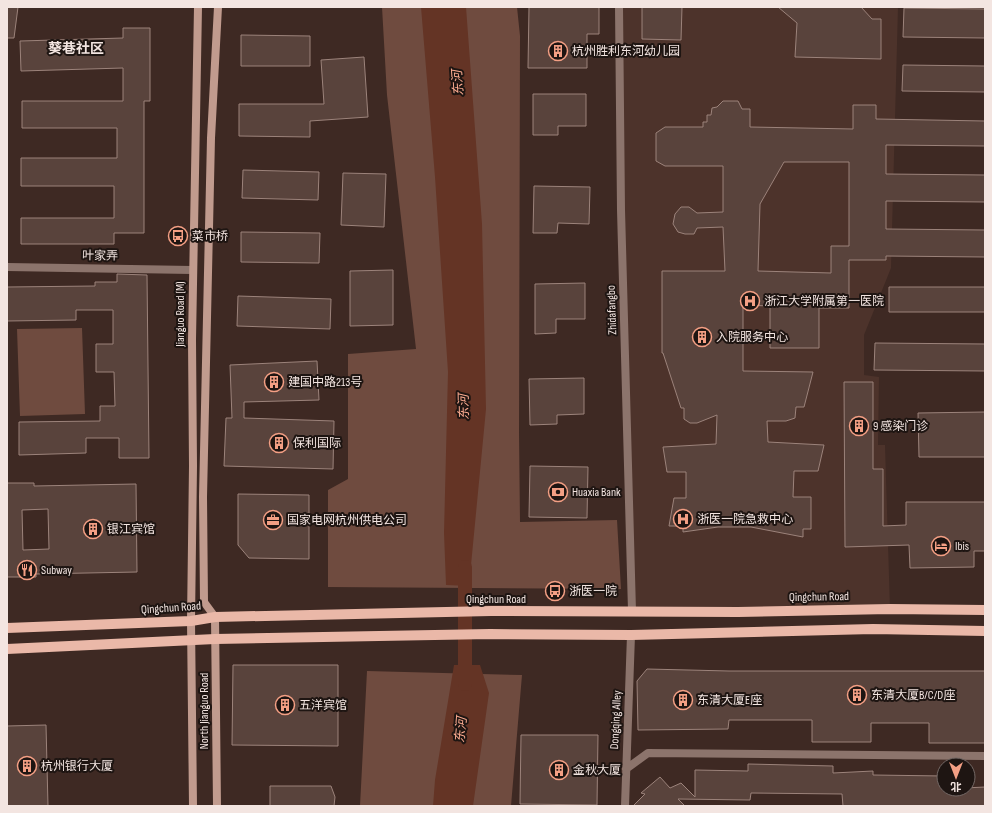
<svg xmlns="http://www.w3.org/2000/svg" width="992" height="813" viewBox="0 0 992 813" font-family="'Sofia Sans Condensed','Noto Sans SC',sans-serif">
<rect width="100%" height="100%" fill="#3e2923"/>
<path fill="#4d332b" d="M619 7H898L891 268 864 335V375L879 377 878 445H885L890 609 632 611Z"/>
<path fill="#6f4b3f" d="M382 7H517L520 36 519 432 520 522 617 520 621 589 328 587V490L348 479V354L416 349 387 95Z
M82 328 85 414 20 416 17 329Z
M367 671 522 675 511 806H360Z"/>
<path fill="#643425" d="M421 7H466L482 224 486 409 469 586 446 585 444 533 448 372 435 177Z
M454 665H480L489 693 473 806H433L435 780Z"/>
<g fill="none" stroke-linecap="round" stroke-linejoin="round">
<path stroke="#643425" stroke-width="14" d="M465 567V684"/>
</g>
<path fill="#59433c" stroke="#9c837b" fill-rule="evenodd" d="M7 7H18L14 38H7Z
M529 7H599V34H587V68H528Z
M642 7H682L681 40 642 39Z
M778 7H861L872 19H881V59L795 57 797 23Z
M904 8 985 9V38L903 37Z
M123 28H150V101H144V233H114V244H21V218H114V186H21V158H117V128H22V101H123V68L21 71 20 41 123 38Z
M241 35 310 36V66H241Z
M364 57 368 117 310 121V137L239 136V104H324L321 60Z
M903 65 985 66V92L902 91Z
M533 94H586V126H558V135H533Z
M723 101H738L742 109H750V127L853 129V105H876V119L985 121V146L886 145V174L985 175V202L886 201V229L985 230V257L886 256V260H849V308H819V348H770V306L743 305V371L813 372 804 407H796L795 418 786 421H767L768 442 824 445 818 471H794L793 497H811V529H803V537L751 527H718L683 532V526H669L674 498H686V472H667L663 447 716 444 717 415 697 423H690L684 419V408H681L663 353H662V271H725L723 227 697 228 694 234H685L678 232 673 224 675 214 681 207H689L697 213 723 212V166H665L656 161V133L665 127H703V122H707V115H711L712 108 717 107ZM784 162H849V246H831V273L758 271 760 204Z
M243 170 319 172 318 200 242 198Z
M343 173 386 174 384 227 341 225Z
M534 186 590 187 589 224 558 223 557 233H533Z
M241 232 320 233 319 263 241 262Z
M393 270V325L350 326V271Z
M117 274 147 275 149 458H119V438H86V453L19 455V422L100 421V406H115L114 372H96V344H113V310H76V320L7 321V287L95 286V282H117Z
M585 283V319H556V333L535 334V284Z
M889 287H985V312H889Z
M238 296 331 299 330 329 237 326Z
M875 343 985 344V371L874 370Z
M317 361 319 400 244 402V418L334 421 333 469 224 466 226 418H232L230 365Z
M584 378V414L557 415V424L530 425 529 379Z
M844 382H873V469H883V526L906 525V502H985V551H974V567L910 568 909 545 845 547Z
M985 412V457H919L918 413Z
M530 466 588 467 587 518 529 517Z
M7 483H34V486L136 484 137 572 36 574V577H7ZM48 509 49 549 23 550 22 510Z
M238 494 309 495V559L249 558 238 545Z
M233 665H338V746L232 745Z
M647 669 729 671H985V743H929V723H871V742H812V720H729L728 729 638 730 637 681Z
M46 725 48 806H7V726Z
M521 735H598L597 805 520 804Z
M748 764 833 766V773L873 771V775L944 776V789L985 787V806H843L842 794 751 793 750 800 678 799 685 806H633L645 794 641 793 660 777 670 788 681 783 695 797V770L748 771Z
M270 786H331L335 797 334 806H270Z"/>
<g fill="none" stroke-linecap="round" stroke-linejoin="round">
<path stroke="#8c746c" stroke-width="8" d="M619 7 621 210 632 611
M7 267 192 270
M626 769 648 753 985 756
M625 806 631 635"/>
<path stroke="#c19b8e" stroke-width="8" d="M193 806 191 621 193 466 192 340 198 7
M217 806 215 617 204 602 203 497 211 138 218 7"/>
<path stroke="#eab8a8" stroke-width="10" d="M7 628 191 621 215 617 491 611 738 612 890 609 985 610
M7 649 215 639 490 634 631 635 873 629 985 631"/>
</g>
<defs>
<g id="building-ring" transform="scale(1)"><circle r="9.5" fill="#1e1512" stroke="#f39f84" stroke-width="1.5"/><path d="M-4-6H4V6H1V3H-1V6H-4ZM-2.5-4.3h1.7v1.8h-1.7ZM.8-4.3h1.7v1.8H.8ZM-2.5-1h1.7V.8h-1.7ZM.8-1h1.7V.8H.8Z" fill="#f39f84"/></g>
<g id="bus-ring" transform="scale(1)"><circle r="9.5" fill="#1e1512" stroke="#f39f84" stroke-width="1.5"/><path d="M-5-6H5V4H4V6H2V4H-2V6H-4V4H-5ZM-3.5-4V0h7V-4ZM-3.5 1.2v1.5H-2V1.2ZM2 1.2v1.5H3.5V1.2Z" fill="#f39f84"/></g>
<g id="hospital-ring" transform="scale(1)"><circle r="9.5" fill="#1e1512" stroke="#f39f84" stroke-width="1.5"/><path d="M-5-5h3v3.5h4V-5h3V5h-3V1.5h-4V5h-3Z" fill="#f39f84"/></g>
<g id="bank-ring" transform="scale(1)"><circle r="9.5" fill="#1e1512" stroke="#f39f84" stroke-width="1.5"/><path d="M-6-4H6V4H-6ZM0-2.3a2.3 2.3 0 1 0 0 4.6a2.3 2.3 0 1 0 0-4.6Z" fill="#f39f84"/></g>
<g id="office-ring" transform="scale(1)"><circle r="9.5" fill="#1e1512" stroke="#f39f84" stroke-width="1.5"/><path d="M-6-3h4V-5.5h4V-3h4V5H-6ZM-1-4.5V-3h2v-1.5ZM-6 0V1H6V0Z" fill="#f39f84"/></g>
<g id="hotel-ring" transform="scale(1)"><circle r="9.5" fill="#1e1512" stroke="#f39f84" stroke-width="1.5"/><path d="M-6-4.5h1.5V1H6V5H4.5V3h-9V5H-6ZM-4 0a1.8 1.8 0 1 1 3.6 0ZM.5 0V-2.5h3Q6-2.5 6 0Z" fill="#f39f84"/></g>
<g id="restaurant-ring" transform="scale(1)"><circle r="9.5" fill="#1e1512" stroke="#f39f84" stroke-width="1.5"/><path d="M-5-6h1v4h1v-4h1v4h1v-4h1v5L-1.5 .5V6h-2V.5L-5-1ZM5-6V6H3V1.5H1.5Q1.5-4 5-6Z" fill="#f39f84"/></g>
</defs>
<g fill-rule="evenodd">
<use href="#building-ring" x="558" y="51"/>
<use href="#bus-ring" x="178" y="236"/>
<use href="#hospital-ring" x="750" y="301"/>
<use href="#building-ring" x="702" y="337"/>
<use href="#building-ring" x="274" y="382"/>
<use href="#building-ring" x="859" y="426"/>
<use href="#building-ring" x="279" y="443"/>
<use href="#bank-ring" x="558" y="492"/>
<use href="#hospital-ring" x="683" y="519"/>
<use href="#office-ring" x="273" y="520"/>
<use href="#building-ring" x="93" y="529"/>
<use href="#hotel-ring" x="941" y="546"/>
<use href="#restaurant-ring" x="27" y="570"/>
<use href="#bus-ring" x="555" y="591"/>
<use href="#building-ring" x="857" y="695"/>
<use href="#building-ring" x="683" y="700"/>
<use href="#building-ring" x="285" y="705"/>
<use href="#building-ring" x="27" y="766"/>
<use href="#building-ring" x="559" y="770"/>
</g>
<g text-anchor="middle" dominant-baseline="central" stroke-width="4" stroke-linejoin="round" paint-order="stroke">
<g font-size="12" fill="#f3e5e1" stroke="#1e1512" text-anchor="start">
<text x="572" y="51">杭州胜利东河幼儿园</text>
<text x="192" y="236">菜市桥</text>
<text x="764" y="301">浙江大学附属第一医院</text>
<text x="716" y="337">入院服务中心</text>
<text x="288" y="382">建国中路213号</text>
<text x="873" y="426">9 感染门诊</text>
<text x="293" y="443">保利国际</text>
<text x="572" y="492">Huaxia Bank</text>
<text x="697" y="519">浙医一院急救中心</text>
<text x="287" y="520">国家电网杭州供电公司</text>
<text x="107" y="529">银江宾馆</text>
<text x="955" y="546">Ibis</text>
<text x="41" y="570">Subway</text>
<text x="569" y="591">浙医一院</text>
<text x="871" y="695">东清大厦B/C/D座</text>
<text x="697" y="700">东清大厦E座</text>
<text x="299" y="705">五洋宾馆</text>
<text x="41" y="766">杭州银行大厦</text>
<text x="573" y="770">金秋大厦</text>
</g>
<g font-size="12" fill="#f3e5e1" stroke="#1e1512">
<text transform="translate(100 256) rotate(1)">叶家弄</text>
<text transform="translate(612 310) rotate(-92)">Zhidafangbo</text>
<text transform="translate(180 314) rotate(-90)">Jianguo Road (M)</text>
<text transform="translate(819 597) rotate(-1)">Qingchun Road</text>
<text x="496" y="599">Qingchun Road</text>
<text transform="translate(171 608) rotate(-4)">Qingchun Road</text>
<text transform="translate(204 711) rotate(-90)">North Jianguo Road</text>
<text transform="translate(616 720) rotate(-87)">Dongqing Alley</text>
</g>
<g font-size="13" font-style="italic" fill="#fead92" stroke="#1e1512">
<text transform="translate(458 83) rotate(-94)">东河</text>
<text transform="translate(464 407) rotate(-91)">东河</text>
<text transform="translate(461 730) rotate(-85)">东河</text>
</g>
<g font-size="14" font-weight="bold" fill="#f3e5e1" stroke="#1e1512">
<text x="76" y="48">葵巷社区</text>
</g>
</g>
<rect width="992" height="813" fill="none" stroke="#f3e5e1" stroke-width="16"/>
<g transform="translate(956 777) rotate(180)"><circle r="19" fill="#1e1512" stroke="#736865"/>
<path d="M0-3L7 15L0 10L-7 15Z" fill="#f39f84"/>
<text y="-6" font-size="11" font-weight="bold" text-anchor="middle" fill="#f3e5e1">北</text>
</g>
</svg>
